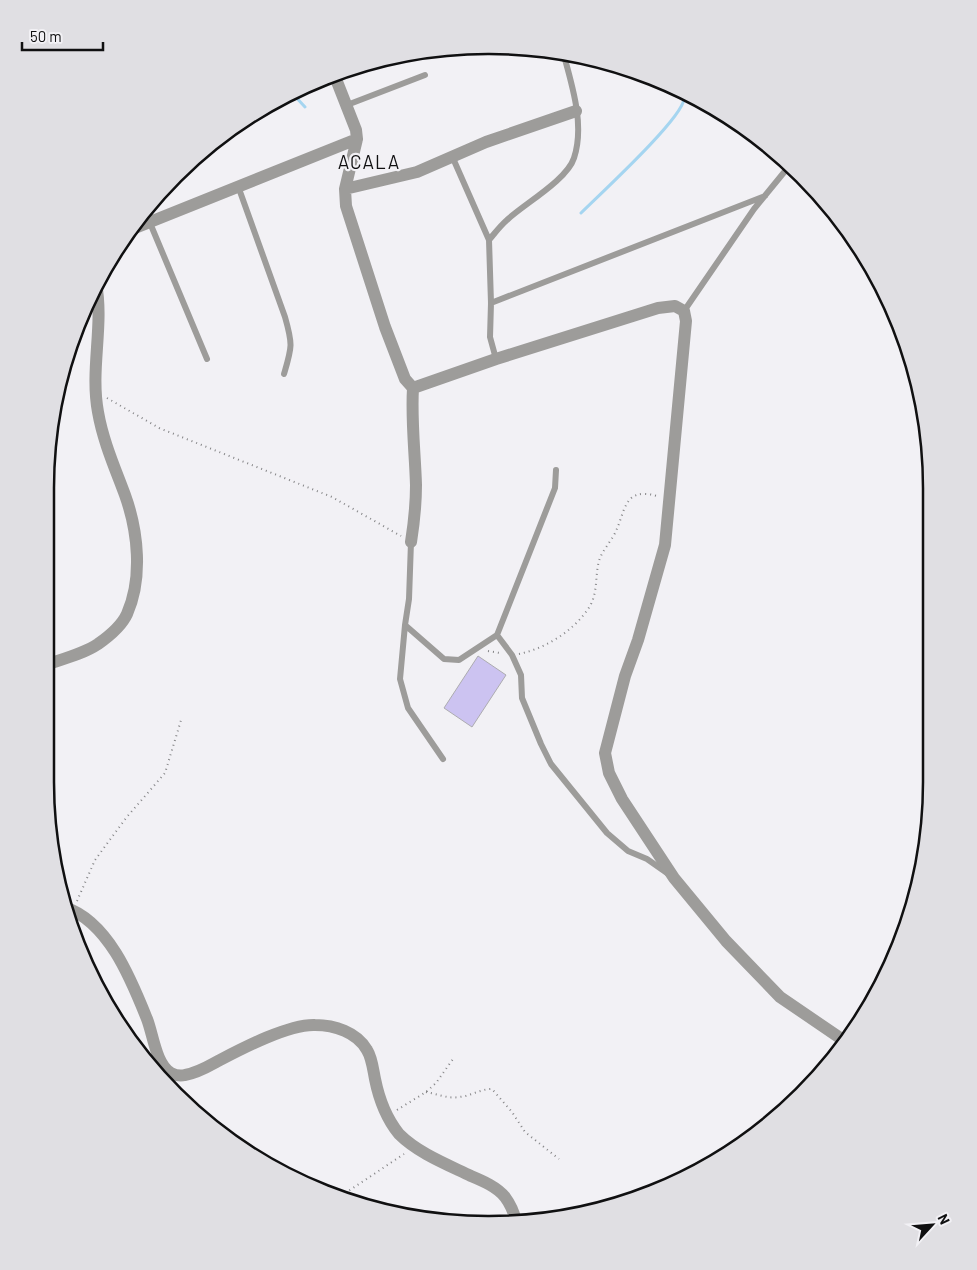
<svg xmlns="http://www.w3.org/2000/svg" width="977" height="1270" viewBox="0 0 977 1270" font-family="Barlow,sans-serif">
<rect width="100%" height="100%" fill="#f2f1f5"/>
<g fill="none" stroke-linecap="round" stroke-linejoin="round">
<path stroke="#a5d5f0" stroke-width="3" d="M292 93 305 107
M581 213C599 195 682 119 684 99 684 96 683 94 682 91"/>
</g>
<path fill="#ccc3f1" stroke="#adacb0" d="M478 656 506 675 472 727 444 708Z"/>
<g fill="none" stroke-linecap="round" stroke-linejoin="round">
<path stroke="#858587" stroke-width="2" stroke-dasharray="1 4" stroke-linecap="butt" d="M107 398 159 428 332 497 401 536
M488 651 500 653
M519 654C547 648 575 630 590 606 598 592 595 575 599 561 602 551 609 544 614 535 626 513 622 486 657 496
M77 901 95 860 126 818 165 773 182 717
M426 1092C437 1094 448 1099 459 1097 471 1096 480 1089 492 1089L512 1112 525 1132 559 1159
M397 1110 426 1092 436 1083 453 1059
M341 1196 404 1154"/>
<path stroke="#9d9c9a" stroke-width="6" d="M347 105 425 75
M452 156 489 240
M238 186 285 317C293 345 292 347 284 374
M145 211 207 359
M491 303 765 196
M684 311 754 209 790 165
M496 359 490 337 491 303 489 240C495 233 500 226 507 220 524 204 567 180 574 158 585 125 572 85 563 52
M411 542 409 599 405 625 444 659 459 660 497 635 512 655 521 675 522 698 541 744 551 764 607 833 628 851 647 859 667 873
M405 625 400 679 408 708 443 759
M497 635 555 488 556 470"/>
<path stroke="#9d9c9a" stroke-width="12" d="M357 139 345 189 346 206 385 327 405 379 413 388C411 420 415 452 416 485 416 504 414 523 411 542
M345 189 417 172 486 142 576 111
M130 230 357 139 356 130 334 74
M413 388 496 359 658 308 675 306 684 311 686 321 665 545 638 640 625 676 605 753 609 773 622 799 674 878 726 941 780 997 846 1042
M45 665C63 659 83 654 98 644 108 637 122 625 127 614 143 578 138 531 125 495 115 468 103 441 98 412 90 369 104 326 96 283
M64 907C108 921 131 979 147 1019 153 1034 156 1065 171 1073 175 1075 181 1076 185 1075 198 1073 209 1066 220 1060 243 1048 289 1024 315 1025 334 1025 357 1032 367 1050 372 1058 373 1069 375 1079 379 1099 386 1118 399 1134 418 1153 446 1164 471 1176 483 1181 497 1187 505 1197 511 1205 514 1213 516 1221"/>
</g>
<g text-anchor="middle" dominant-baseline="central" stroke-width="4.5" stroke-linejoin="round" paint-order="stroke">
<g font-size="19" letter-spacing="1" fill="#101011" stroke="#f2f1f5">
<text x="369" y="161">ACALA</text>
</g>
</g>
<path d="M0 0H977V1270H0ZM488 54H489A434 434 0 0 1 923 488V782A434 434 0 0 1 489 1216H488A434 434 0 0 1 54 782V488A434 434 0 0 1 488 54Z" fill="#e0dfe3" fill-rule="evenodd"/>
<path fill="none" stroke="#101011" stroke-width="2.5" d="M488 54H489A434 434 0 0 1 923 488V782A434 434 0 0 1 489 1216H488A434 434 0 0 1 54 782V488A434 434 0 0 1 488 54Z"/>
<g transform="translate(932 1225) rotate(64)" stroke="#f2f1f5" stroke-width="4" paint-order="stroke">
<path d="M0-4L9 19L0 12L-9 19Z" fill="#101011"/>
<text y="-8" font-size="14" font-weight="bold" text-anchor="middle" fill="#101011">N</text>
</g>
<path d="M22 42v8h81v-8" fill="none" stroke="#101011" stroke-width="2.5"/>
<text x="30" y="42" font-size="15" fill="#101011" stroke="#f2f1f5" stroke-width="4" paint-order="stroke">50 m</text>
</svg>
